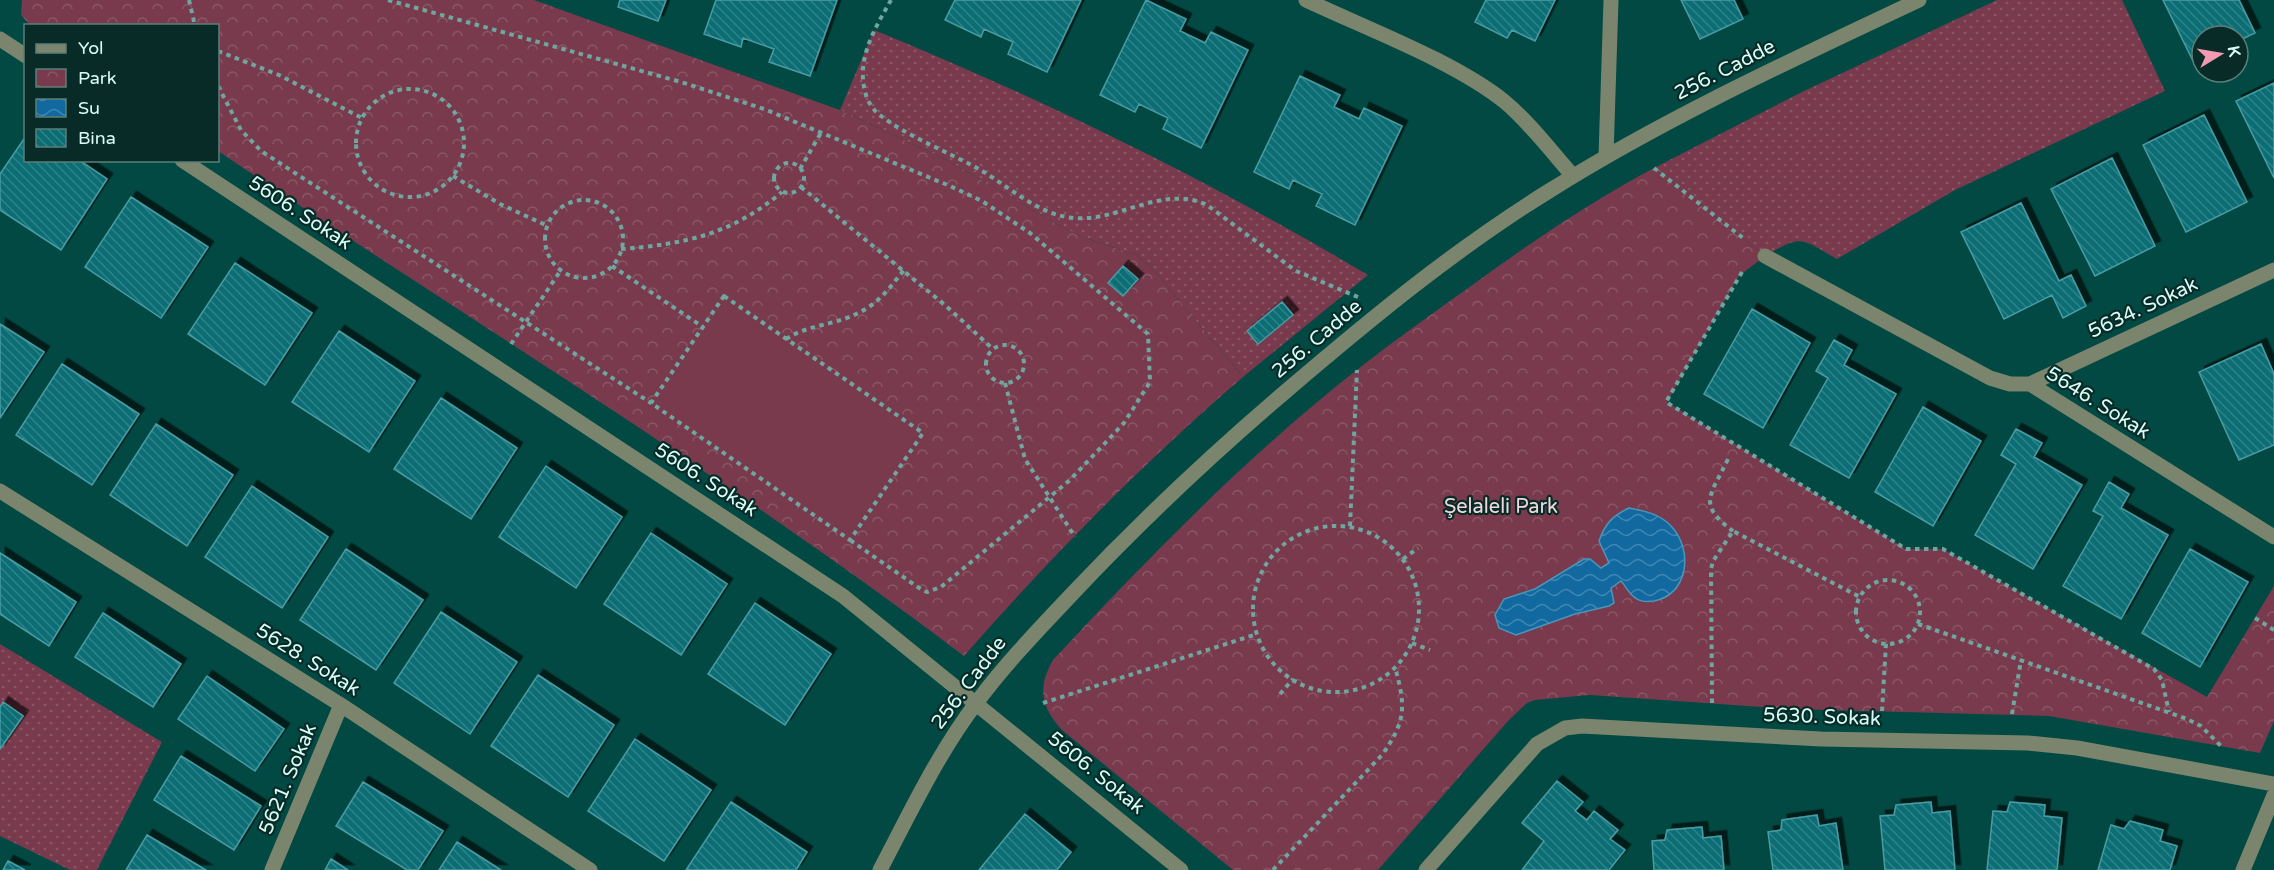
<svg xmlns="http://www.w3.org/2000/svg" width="2274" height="870" viewBox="0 0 2274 870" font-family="'Varela Round',sans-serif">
<defs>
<pattern id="grass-dots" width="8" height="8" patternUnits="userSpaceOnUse" patternTransform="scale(1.5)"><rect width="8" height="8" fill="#783a4c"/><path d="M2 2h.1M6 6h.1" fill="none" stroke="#8a5766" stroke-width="1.8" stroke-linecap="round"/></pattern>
<pattern id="park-crowns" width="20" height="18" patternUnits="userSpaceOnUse" patternTransform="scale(1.5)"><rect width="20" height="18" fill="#783a4c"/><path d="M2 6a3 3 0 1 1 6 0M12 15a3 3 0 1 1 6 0" fill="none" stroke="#8a5766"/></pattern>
<pattern id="water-waves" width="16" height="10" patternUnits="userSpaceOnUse" patternTransform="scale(1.5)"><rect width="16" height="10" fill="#1169a0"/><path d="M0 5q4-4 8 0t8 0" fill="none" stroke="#3e87b2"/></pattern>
<pattern id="building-back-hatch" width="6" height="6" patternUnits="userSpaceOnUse" patternTransform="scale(1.5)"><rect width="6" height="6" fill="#0b6d74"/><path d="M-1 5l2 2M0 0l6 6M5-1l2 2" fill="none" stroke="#2e8388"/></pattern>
<filter id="shadow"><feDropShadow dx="5.5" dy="-5.5" stdDeviation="0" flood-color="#0009"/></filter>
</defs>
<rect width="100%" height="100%" fill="#014942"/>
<path fill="url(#grass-dots)" d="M1997 0H2122L2165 91 1955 190 1837 259C1800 238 1803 234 1765 256L1654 168 1802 92Z
M874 30C1045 100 1210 181 1368 275L1243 377 1152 268 1136 255 1085 238 1062 227 947 160 840 110Z
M0 644 162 742 97 870H70L0 836Z"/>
<path fill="url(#park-crowns)" d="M22 0H534L840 110 947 160 1062 227 1085 238 1136 255 1152 268 1243 377C1143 463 1051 557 964 656 725 475 467 319 218 151V26L30 25 21 15Z
M1654 168 1765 256 1739 276 1667 402 1906 549H1943L2207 697 2274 586V721L2260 753 2049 716 1792 709 1590 695 1535 700 1527 703 1508 721 1378 870H1233L1062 730C1041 707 1037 688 1053 660 1148 558 1248 455 1358 369 1395 340 1433 313 1471 286 1530 243 1590 202 1654 168Z"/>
<path fill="#783a4c" d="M724 296 923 433 850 540 651 403Z"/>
<path fill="url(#water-waves)" stroke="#4c95ba" stroke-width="1.5" d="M1629 508C1645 511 1660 514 1671 526 1694 550 1688 595 1654 601 1646 602 1639 602 1633 596 1628 592 1625 585 1621 581L1611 588 1614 603 1609 606 1575 614 1516 635 1499 628 1495 615 1504 599 1535 589 1584 559H1590L1601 568 1609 563 1599 541C1605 524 1612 516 1629 508Z"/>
<path fill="url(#building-back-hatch)" stroke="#4a9ca4" stroke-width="1.5" filter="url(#shadow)" d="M620 0H666L658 21 618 7Z
M716 0H837L810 76 769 62 774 49 743 38 741 47 704 34Z
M955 0H1081L1047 72 1008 54 1013 42 984 29 981 37 945 20Z
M1146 0 1186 19 1180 31 1205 43 1211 32 1248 50 1201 148 1163 129 1168 118 1139 104 1135 112 1100 95Z
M1486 0H1555L1535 41 1512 30 1507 38 1475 22Z
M1681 0H1734L1743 19 1700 39Z
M2163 0H2239L2255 33 2238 41V36H2202V59L2194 63Z
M1300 76 1340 95 1334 107 1359 119 1364 108 1402 126 1355 225 1316 206 1322 194 1293 180 1289 189 1254 172Z
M2274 83V178L2236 101Z
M2204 115 2247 202 2186 232 2143 145Z
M26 136V160H79L107 179 61 250 0 210V174Z
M2112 158 2155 246 2095 276 2051 189Z
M131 197 208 247 161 318 85 267Z
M2021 203 2059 281 2071 275 2086 306 2063 318 2052 295 2004 319 1961 232Z
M235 263 312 313 265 385 188 334Z
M1123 266 1138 279 1123 296 1108 283Z
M1282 302 1293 315 1258 344 1247 331Z
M1752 309 1810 343 1763 428 1704 394Z
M0 324 44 352 0 418Z
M339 331 415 381 369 452 292 402Z
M1834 340 1852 350 1844 365 1896 394 1849 478 1790 445 1828 378 1816 371Z
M2261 344 2274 374V445L2239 460 2199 372Z
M62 364 139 414 92 485 16 435Z
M441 398 517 448 471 519 394 469Z
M1923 407 1981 441 1933 526 1875 492Z
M156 424 233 475 187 546 110 495Z
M2016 429 2042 443 2034 457 2082 485 2033 569 1975 535 2016 464 2001 455Z
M546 466 622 517 576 588 499 537Z
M2109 482 2129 494 2121 508 2168 535 2121 619 2063 586 2103 516 2093 511Z
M252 486 328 537 282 608 205 557Z
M651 533 727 584 681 655 604 604Z
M346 549 423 600 376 670 300 620Z
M2190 549 2248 582 2200 667 2142 633Z
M0 553 76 602 49 646 0 614Z
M755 603 831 654 785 725 708 674Z
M441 612 517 662 470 734 394 683Z
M103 613 181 664 153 707 75 657Z
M538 675 614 725 568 797 491 746Z
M207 676 284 729 255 771 178 719Z
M3 702 23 716 0 749V707Z
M635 739 711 790 664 861 588 811Z
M181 756 261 806 234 850 154 800Z
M1557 781 1583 802 1575 811 1587 820 1594 811 1618 830 1610 839 1625 850 1609 870H1522L1544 841 1522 823Z
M363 782 443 831 418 870H407L336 826Z
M731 802 807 852 796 870H686Z
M1931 802 1932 813 1950 811 1955 870H1885L1880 816 1894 815 1896 805Z
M2010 802 2045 805 2044 816 2062 818 2057 870H1987L1993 811 2007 812Z
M1025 814 1071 852 1057 870H979Z
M1817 815 1819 826 1836 823 1843 870H1773L1768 832 1781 830 1782 820Z
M2130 821 2163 830 2160 841 2177 846 2170 870H2098L2111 825 2124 829Z
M1702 827 1703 838 1721 836 1724 870H1654L1652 841 1665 840 1667 830Z
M147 835 206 870H126Z
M457 842 501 870H439Z
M331 859 348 870H325Z
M8 861 25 870H3Z"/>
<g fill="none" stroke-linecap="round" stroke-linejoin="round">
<path stroke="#6fa69f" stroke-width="4" stroke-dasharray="4.5 4.5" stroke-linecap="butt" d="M189 0 195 26
M388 0 681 82 764 109 950 186 982 201 1030 233 1148 334 1150 382 1124 423 1070 480 941 587 927 592 922 590 850 540
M891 0C874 30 854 62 867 98 870 105 875 112 881 116 909 137 946 151 977 168 1008 185 1037 215 1074 218 1119 222 1163 184 1207 205L1296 271 1358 297
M218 51 279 75 362 118
M218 86 241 130 261 151 651 403
M356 143a54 54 0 1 1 108 0a54 54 0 1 1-108 0Z
M774 178a15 15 0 1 1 30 0a15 15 0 1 1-30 0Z
M1654 168 1743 238
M800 169 822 131
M453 176 500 204 548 226
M801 187 945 305 993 349
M545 239a39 39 0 1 1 78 0a39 39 0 1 1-78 0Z
M621 249C686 244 732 234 782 192
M612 266 703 327
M1742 272 1666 402 1906 549H1943L2154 669 2162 680 2169 712
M724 296 923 433 850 540 651 403Z
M786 339C809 324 837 325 860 312 879 303 891 286 904 270
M511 344 561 270
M986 364a19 19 0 1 1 38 0a19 19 0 1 1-38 0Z
M1005 383 1025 459 1075 537
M1728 459C1711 495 1696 504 1733 531
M1253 609a83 83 0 1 1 166 0a83 83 0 1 1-166 0Z
M1350 526 1357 370
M1403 559 1418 548
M1856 612a32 32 0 1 1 64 0a32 32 0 1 1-64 0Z
M2255 618 2274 630
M1918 624 2187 719 2201 726 2221 746
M1412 643 1430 650
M1280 694 1293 679
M1043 703 1257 634
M1712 703 1711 569 1713 561 1733 531 1860 597
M1882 711 1886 644
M2012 714 2021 660
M1273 870 1382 755C1406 721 1406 707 1395 667"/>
<path stroke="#7b846c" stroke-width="15" d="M1306 0C1367 29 1454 61 1505 102 1530 123 1551 151 1573 176
M0 39 26 56
M1606 156 1611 0
M182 160 843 596 1181 870
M1765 256 1990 378 2010 384H2030L2274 537
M2030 384 2274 270
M0 491 341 705 590 870
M272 870 341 705
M880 870C910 813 938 753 977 702 1006 663 1040 628 1073 593 1140 522 1210 456 1285 392 1368 321 1455 249 1549 191 1667 117 1794 59 1919 0
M1426 870 1537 744 1565 728 1582 726 1821 739 2028 743 2077 748 2274 784
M2243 870 2274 795"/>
</g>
<g text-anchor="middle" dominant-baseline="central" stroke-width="4.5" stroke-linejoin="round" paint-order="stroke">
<g font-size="20" fill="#d7fdf6" stroke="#082b27">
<text transform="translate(1725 70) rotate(-27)">256. Cadde</text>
<text transform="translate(300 213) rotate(33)">5606. Sokak</text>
<text transform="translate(2143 308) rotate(-25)">5634. Sokak</text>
<text transform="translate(1317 339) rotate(-40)">256. Cadde</text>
<text transform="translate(2098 403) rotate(32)">5646. Sokak</text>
<text transform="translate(706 480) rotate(33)">5606. Sokak</text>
<text transform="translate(308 660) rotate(32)">5628. Sokak</text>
<text transform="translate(969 683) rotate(-53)">256. Cadde</text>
<text transform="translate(1822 717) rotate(2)">5630. Sokak</text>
<text transform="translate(1096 773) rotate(39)">5606. Sokak</text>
<text transform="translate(288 779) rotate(-67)">5621. Sokak</text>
</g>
<g font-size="20" fill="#f0d7dc" stroke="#082b27">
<text x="1501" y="507">Şelaleli Park</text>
</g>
</g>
<rect x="24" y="24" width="195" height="138" fill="#082b27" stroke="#5b7f7a" stroke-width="1.5"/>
<rect x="36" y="44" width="30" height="9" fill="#7b846c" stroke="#5b7f7a" stroke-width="1.5"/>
<text x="78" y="54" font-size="18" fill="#d7fdf6">Yol</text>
<rect x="36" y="69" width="30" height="18" fill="url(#park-crowns)" stroke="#5b7f7a" stroke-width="1.5"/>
<text x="78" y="84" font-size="18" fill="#d7fdf6">Park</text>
<rect x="36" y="99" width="30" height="18" fill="url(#water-waves)" stroke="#5b7f7a" stroke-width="1.5"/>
<text x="78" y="114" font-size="18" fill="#d7fdf6">Su</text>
<rect x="36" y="129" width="30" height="18" fill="url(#building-back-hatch)" stroke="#5b7f7a" stroke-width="1.5"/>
<text x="78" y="144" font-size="18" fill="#d7fdf6">Bina</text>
<g transform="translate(2220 54) rotate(79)"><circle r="28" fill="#082b27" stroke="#5b7f7a" stroke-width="1.5"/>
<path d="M0-4.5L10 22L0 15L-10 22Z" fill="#f29ab0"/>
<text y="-9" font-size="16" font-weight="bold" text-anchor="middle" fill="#d7fdf6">K</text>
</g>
</svg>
